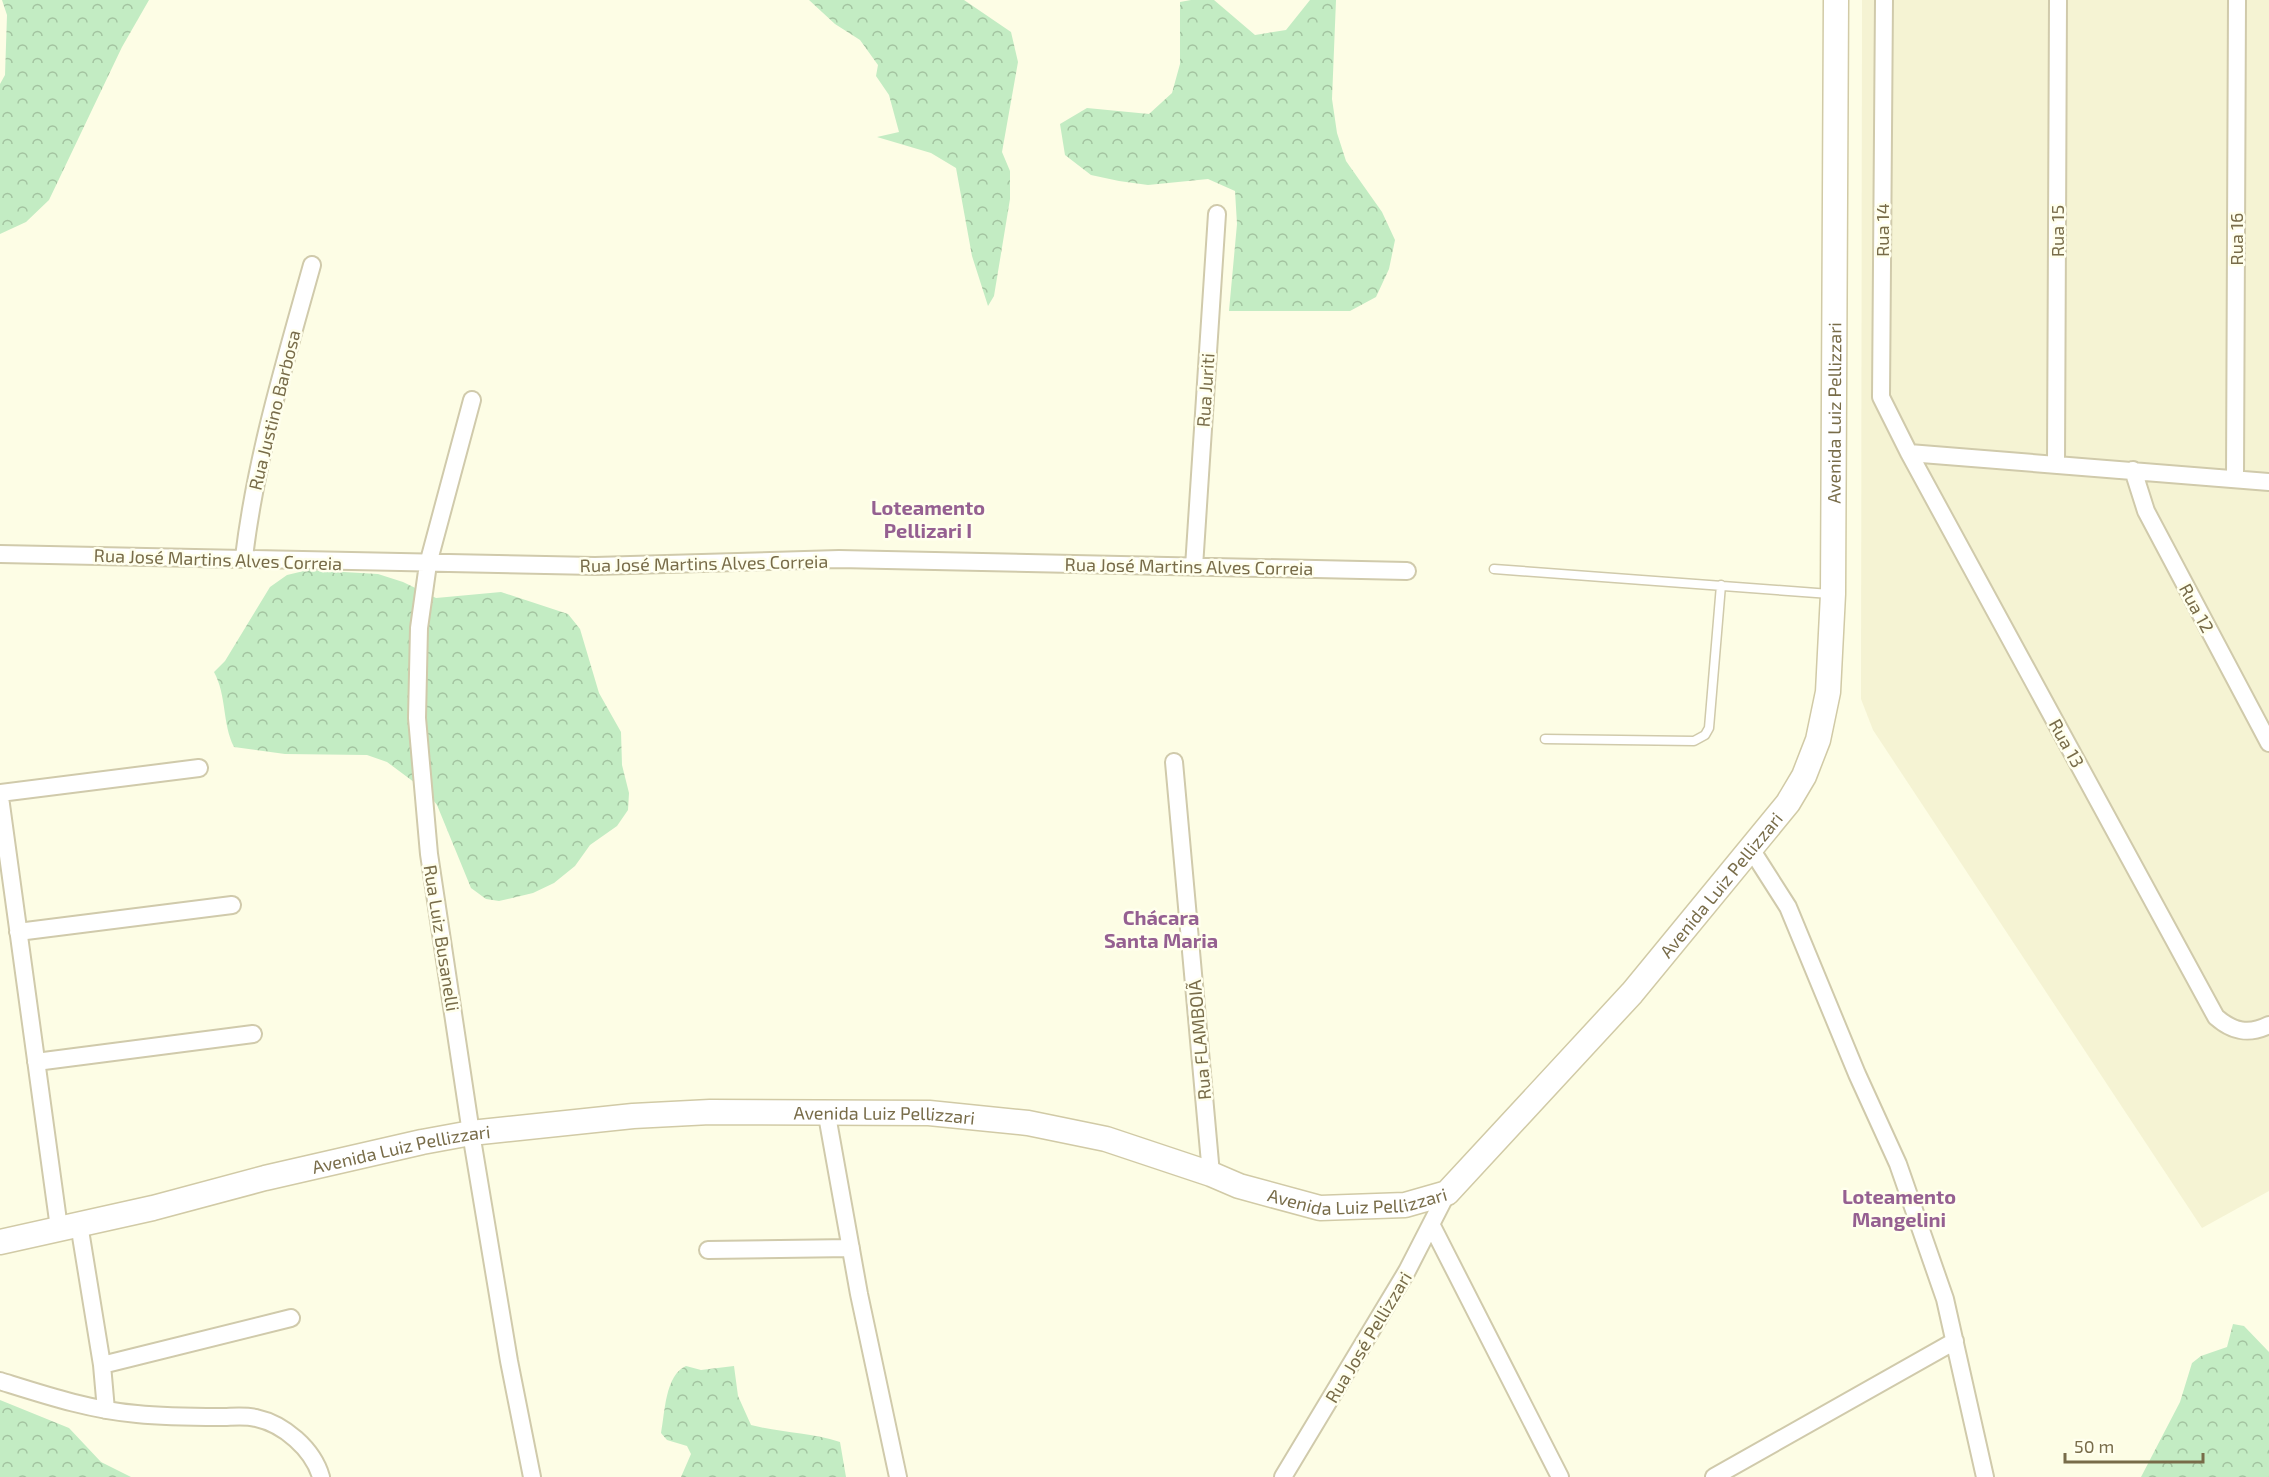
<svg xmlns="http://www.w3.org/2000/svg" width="2269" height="1477" viewBox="0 0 2269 1477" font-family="'Exo 2',sans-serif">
<defs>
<pattern id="forest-crowns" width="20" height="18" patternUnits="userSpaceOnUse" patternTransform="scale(1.5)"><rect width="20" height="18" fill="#c3ecc3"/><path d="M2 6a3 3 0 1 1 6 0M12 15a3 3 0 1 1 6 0" fill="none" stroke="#a3c3a0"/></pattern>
</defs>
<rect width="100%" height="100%" fill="#fdfde5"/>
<path fill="#f5f3d3" d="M1862 0H2269V1191L2202 1228 1873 730 1861 699Z"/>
<path fill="url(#forest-crowns)" d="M2 0H149L122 47 49 200 26 222 0 234V84L5 75 7 15Z
M809 0H964L1011 32 1018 62 1002 152 1010 171V199L994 296 988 306 972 256 956 168 931 153 877 137 899 132 889 95 876 76 878 65 860 40 835 24Z
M1191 0H1214L1255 35 1286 30 1310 0H1336L1332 99 1337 133 1346 161 1382 212 1395 240 1389 269 1376 297 1350 311H1229L1237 224 1235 191 1208 179 1148 185 1119 181 1091 175 1065 155 1060 124 1087 108 1149 114 1172 93 1180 64V2Z
M308 570 378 574 403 582 436 598 501 592 568 614 580 629 599 693 621 732 622 765 629 793 628 810 617 826 590 845 575 866 554 883 533 893 499 901 486 899 471 888 437 805 426 791 387 762 367 755 285 754 234 747C222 723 227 696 214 672L225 661 270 587 287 575Z
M2233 1324 2244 1326 2269 1352V1477H2141L2180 1402 2192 1363 2201 1356 2227 1347Z
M686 1366 701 1370 734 1366 738 1396 751 1425C782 1433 809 1432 840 1442L846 1477H681L691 1454 687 1446 667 1440 661 1433C665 1413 665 1375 686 1366Z
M0 1400 69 1428 101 1462 131 1477H0Z"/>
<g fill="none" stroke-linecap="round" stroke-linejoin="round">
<g stroke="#d0caab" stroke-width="11">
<path id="lane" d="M1494 569 1830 594
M1545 739 1694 741 1705 735 1709 728 1721 585"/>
</g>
<g stroke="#d0caab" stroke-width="20">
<path id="street" d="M1884 0 1881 397 1909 453 2216 1017C2233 1032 2249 1035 2269 1025
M472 400 428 564 419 628 417 718 429 854 471 1133 509 1361 532 1477
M1909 453 2269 482
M2056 463 2058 0
M2133 470 2146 511 2269 743
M2235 478 2237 0
M0 554 595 566 839 559 1407 571
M244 557C256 457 285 362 312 265
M1194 567 1217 214
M1174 762 1211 1174
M0 793 199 768
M0 797 59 1228
M1751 849 1788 907 1857 1074 1898 1164 1945 1299 1985 1477
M18 932 232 905
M36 1062 253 1034
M826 1110 859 1294 898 1477
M79 1224 102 1365 106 1410
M1432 1226 1560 1477
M708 1250 851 1248
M102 1365 291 1318
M0 1381C45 1395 90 1410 137 1414 165 1417 192 1417 220 1417 231 1417 245 1415 256 1418 284 1424 313 1449 321 1477
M1283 1477 1407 1271 1447 1193
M1714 1477 1955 1341"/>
</g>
<g stroke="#d1caa6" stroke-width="27">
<g id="secondary">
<path id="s1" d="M0 1242 153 1208 265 1178 422 1142 471 1133 633 1116 710 1112 929 1113 1028 1123 1106 1139 1211 1174 1239 1186 1320 1208 1405 1205 1447 1193 1632 993 1788 803 1804 776 1818 740 1828 692 1833 594 1836 0"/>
</g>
</g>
<use href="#lane" stroke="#fff" stroke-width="8"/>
<use href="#street" stroke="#fff" stroke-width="16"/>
<use href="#secondary" stroke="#fff" stroke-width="24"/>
</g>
<g text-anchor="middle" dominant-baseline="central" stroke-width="5" stroke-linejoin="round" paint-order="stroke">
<g font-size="18" fill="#786c49" stroke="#ffffed">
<text transform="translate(1882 230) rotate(-90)">Rua 14</text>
<text transform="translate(2057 231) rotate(-90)">Rua 15</text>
<text transform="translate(2236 239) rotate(-90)">Rua 16</text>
<text transform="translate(1205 390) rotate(-86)">Rua Juriti</text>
<text transform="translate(274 410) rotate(-76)">Rua Justino Barbosa</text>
<text stroke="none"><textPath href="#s1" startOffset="2392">Avenida Luiz Pellizzari</textPath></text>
<text transform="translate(218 559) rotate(2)">Rua José Martins Alves Correia</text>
<text transform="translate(704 563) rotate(-1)">Rua José Martins Alves Correia</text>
<text transform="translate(1189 566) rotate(1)">Rua José Martins Alves Correia</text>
<text transform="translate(2197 608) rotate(62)">Rua 12</text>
<text transform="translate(2067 743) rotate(61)">Rua 13</text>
<text stroke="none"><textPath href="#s1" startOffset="1888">Avenida Luiz Pellizzari</textPath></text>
<text transform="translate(442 938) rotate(81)">Rua Luiz Busanelli</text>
<text transform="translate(1199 1040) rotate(-95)">Rua FLAMBOIÃ</text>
<text stroke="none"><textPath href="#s1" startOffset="898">Avenida Luiz Pellizzari</textPath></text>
<text stroke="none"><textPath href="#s1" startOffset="412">Avenida Luiz Pellizzari</textPath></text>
<text stroke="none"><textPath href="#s1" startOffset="1384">Avenida Luiz Pellizzari</textPath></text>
<text transform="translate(1368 1337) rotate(-59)">Rua José Pellizzari</text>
</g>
<g font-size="20" font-weight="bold" fill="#956091" stroke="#ffffed">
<text x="928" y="507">Loteamento<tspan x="928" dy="23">Pellizari I</tspan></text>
<text x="1161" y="917">Chácara<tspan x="1161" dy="23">Santa Maria</tspan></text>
<text x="1899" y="1196">Loteamento<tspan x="1899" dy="23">Mangelini</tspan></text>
</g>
</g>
<path d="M2065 1453v9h138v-9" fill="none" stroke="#786c49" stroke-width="3"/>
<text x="2074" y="1453" font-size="18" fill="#786c49" stroke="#ffffed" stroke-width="4.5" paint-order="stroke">50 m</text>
</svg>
